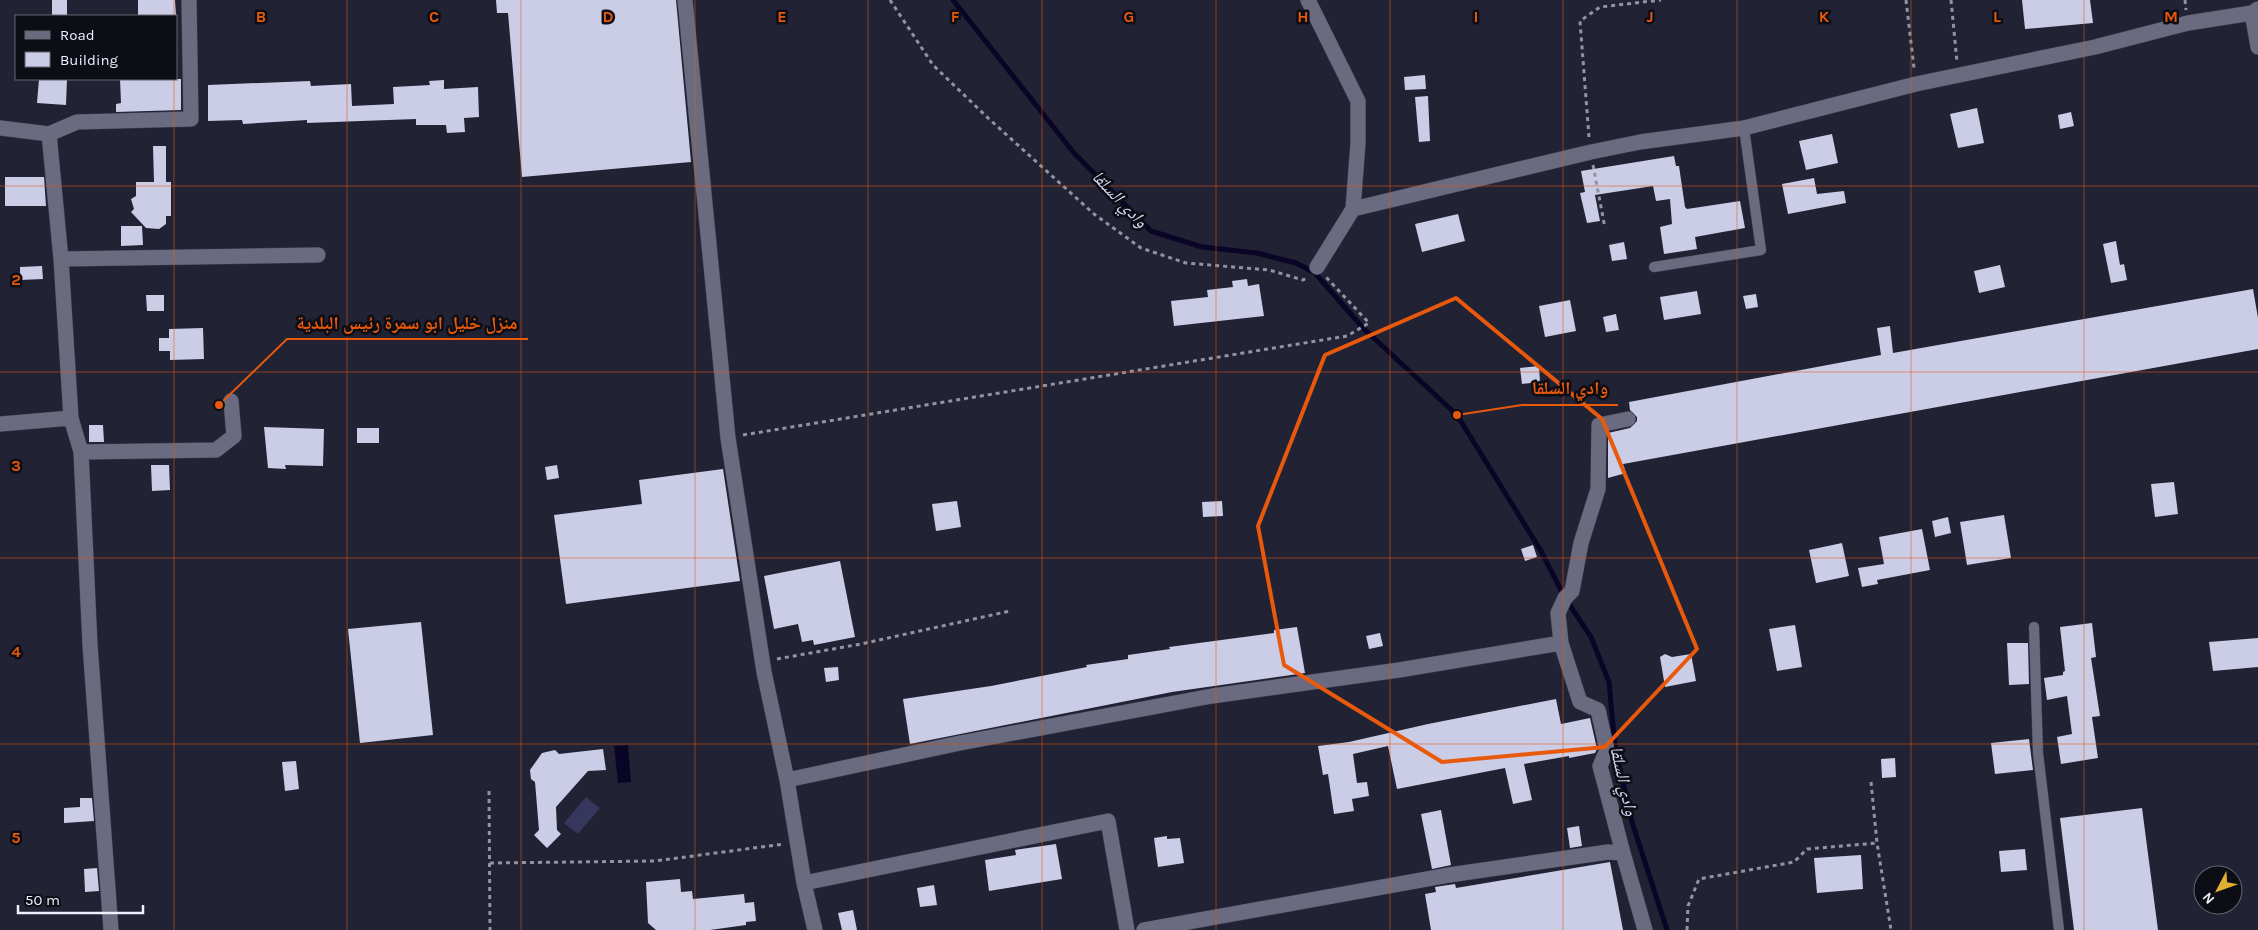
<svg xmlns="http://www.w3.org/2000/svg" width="2258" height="930" viewBox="0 0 2258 930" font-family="Karla,'Noto Naskh Arabic',sans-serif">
<rect width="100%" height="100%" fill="#222235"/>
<path fill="#37365d" d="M586 797 600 808 578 834 564 823Z"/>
<path fill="#0a0427" d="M628 745 631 782 618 783 614 746Z"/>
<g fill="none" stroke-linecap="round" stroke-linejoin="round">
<path stroke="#0a0427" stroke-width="5" d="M953 0 1074 153 1151 231 1202 247 1257 253 1296 263 1315 273 1363 328 1457 415 1541 551 1565 598 1591 637 1609 682 1615 747 1632 822 1667 930"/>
</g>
<path fill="#cbcce6" d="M52 0H67V16H52Z
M138 0H175L176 16H138Z
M496 0H676L691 162 522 177 508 13H497Z
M2022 0H2090L2093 23 2025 29Z
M1425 75 1426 89 1405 90 1404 77Z
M39 79H67L66 105 37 103Z
M120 79H181V110L116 112V104L121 103Z
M444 80V89L478 87 479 117 464 118 465 132 447 133 446 125H416V119L307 123V120L243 124 242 120 208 121V85L310 81 311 86 351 84 352 106 394 104 393 87 430 85 429 81Z
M1428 96 1430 141 1419 142 1415 97Z
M1977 108 1984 143 1958 148 1950 114Z
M2071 112 2074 126 2060 129 2058 115Z
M1832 134 1838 163 1806 170 1799 141Z
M153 146H166V182H171V216H166V224L159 229 146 228 131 212 134 209 131 199 136 196V182H154Z
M1674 156 1676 166H1679L1685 207 1687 209 1740 201 1745 228 1695 237 1697 249 1664 254 1660 227 1672 224 1670 199 1656 201 1653 186 1595 195 1600 221 1587 223 1580 193 1585 192 1581 171Z
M5 177H44L46 206H5Z
M1814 178 1817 194 1844 191 1846 203 1788 214 1782 184Z
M1458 214 1465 241 1422 252 1415 224Z
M121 226H142L143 245 121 246Z
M2116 241 2120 265 2124 264 2127 280 2111 283 2103 244Z
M1624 242 1627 259 1612 261 1609 245Z
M2000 265 2005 287 1979 293 1974 271Z
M42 266 43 279 20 280V267Z
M1247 279 1248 286 1259 284 1264 316 1174 326 1171 301 1208 297 1207 290 1233 287 1232 281Z
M2253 289 2258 318V349L1623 464 1626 473 1608 478V433L1630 428 1637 421V417L1630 410 1629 402 1881 355 1877 328 1890 326 1893 353Z
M1697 291 1701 314 1664 320 1660 297Z
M1756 294 1758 307 1746 309 1743 296Z
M146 295H164V311H147Z
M1570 300 1576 331 1545 337 1539 306Z
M1616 314 1619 330 1606 332 1603 317Z
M203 328 204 359 170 360V351H159V338H169V329Z
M1539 366 1540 382 1522 384 1520 368Z
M89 425H103L104 442H89Z
M264 427 324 429 323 466 285 465 286 469 268 468Z
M357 428H379V443H357Z
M151 465H169L170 490 152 491Z
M557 465 559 478 547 480 545 467Z
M723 469 740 581 566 604 554 515 642 504 639 480Z
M2174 482 2178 514 2155 517 2151 484Z
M957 501 961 527 936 531 932 504Z
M1222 501 1223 516 1203 517 1202 502Z
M2004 515 2011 558 1967 565 1960 522Z
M1948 517 1951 533 1935 537 1932 521Z
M1922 529 1930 570 1877 580 1878 584 1862 587 1858 568 1884 564 1879 537Z
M1842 543 1849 576 1816 583 1809 550Z
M1533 545 1537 557 1525 561 1521 549Z
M840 561 855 637 814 645 813 640 802 642 798 624 774 629 764 576Z
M421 622 433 735 360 743 348 629Z
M2092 623 2096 657 2091 658 2100 716 2092 717 2098 758 2061 764 2057 737 2072 734 2067 696 2047 700 2044 678 2063 675V672L2065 671 2060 627Z
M1795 625 1802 667 1777 671 1769 629Z
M1297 627 1305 673 1172 692 910 744 903 699 991 686 1087 667 1086 665 1128 659V655L1170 649 1169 647 1274 633V630Z
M1380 633 1383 646 1369 649 1366 636Z
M2258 638V667L2213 671 2209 642Z
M2007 643H2028L2029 684 2009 685Z
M1665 654 1672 657 1691 654 1696 681 1665 687 1660 657Z
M838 667 839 680 826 682 824 668Z
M1556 699 1561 724 1590 718 1597 749 1595 753 1569 758V756L1524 764 1532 800 1513 804 1505 768 1397 789 1388 746 1353 754 1357 783 1367 782 1369 796 1352 799 1354 811 1334 814 1328 774 1323 775 1318 746 1349 742 1428 724Z
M2029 739 2033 770 1995 774 1991 743Z
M603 749 606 770 588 771 556 807 557 830 561 834 547 848 534 835 539 830 535 782 531 779 530 770 542 753 555 750 559 754Z
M1895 758 1896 777 1882 778 1881 759Z
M296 761 299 789 285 791 282 762Z
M80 798H92L94 821 64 823V808L80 807Z
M2142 808 2158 930H2074L2060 818Z
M1441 810 1451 865 1432 869 1421 814Z
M1579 826 1582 846 1570 848 1567 828Z
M1167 836V839L1180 838 1184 863 1158 867 1154 838Z
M1056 844 1062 879 989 891 985 860 1016 855 1015 850Z
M2025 849 2027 870 2001 872 1999 851Z
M1861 855 1863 889 1817 893 1814 858Z
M1610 862 1623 930H1431L1425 894 1436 892 1435 887 1455 884 1456 888Z
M97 868 99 891 85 892 84 869Z
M680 879 681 892 692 891 693 899 744 894 745 903 754 902 756 921 746 922V925L710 930H656L648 923 646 882Z
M934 885 937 905 920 907 917 888Z
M853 910 857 930H842L838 913Z"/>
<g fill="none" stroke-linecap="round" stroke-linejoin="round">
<g stroke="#3e3d4e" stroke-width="11">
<path id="service" d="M1654 267 1761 250 1744 128
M2034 627 2038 753 2059 930"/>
</g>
<g stroke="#3e3d4e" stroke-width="16">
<path id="minor" d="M685 0 728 438 764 672 787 780 804 883 815 930
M1308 0 1358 101V143L1353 209
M2258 9 2252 13 2258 47
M0 128 49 134 61 259 71 418
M49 134 77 122 191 119 189 0
M61 259 318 255
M1317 267 1353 209 1591 152 1640 142 1744 128 1916 84 2095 47 2188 23 2252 13
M0 424 71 418 81 452
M787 780 960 743 1212 696 1399 670 1561 643
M1623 853 1600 766 1607 750 1598 710 1580 702 1561 643 1558 613 1565 598 1572 591 1581 543 1598 489 1599 425 1628 419
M804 883 1108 821 1127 930
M111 930 90 645 81 452 216 450 234 436 231 401
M1144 930 1449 875 1608 852 1623 853 1645 930"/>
</g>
<path stroke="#9393a3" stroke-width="3" stroke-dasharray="4 4" stroke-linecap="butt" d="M890 0 933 65 988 118 1094 214 1141 248 1186 263 1269 270 1303 280 1308 277
M1906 0 1914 68
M1951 0 1957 62
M2185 0 2186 10
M1589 137 1580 21 1600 7 1661 0
M1593 165 1605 228
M743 435 1347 336 1369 323 1326 277
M777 659 861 644 1010 611
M1871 782 1877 843 1891 930
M489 791 490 930
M490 863 655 861 784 844
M1687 930 1688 906 1699 879 1794 862 1807 849 1877 843"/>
<use href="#service" stroke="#6a6a81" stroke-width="10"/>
<use href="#minor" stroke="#6a6a81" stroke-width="15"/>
</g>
<path fill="none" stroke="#e8590c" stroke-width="4" stroke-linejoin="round" d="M1456 298 1602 419 1697 649 1605 747 1442 762 1284 665 1258 526 1325 355Z"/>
<path fill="none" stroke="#e8590c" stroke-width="1" stroke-opacity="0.55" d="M174 0V16M347 0V930M521 0V930M695 0V930M868 0V930M1042 0V930M1216 0V930M1390 0V930M1563 0V930M1737 0V930M1911 0V930M2084 0V930M174 79V930M0 186H2258M0 372H2258M0 558H2258M0 744H2258"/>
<g text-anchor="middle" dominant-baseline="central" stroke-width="5" stroke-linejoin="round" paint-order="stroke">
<g font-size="18" font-style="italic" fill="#d6d7f4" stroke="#0d0d15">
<text transform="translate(1120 199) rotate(46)">وادي السلقا</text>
<text transform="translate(1624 781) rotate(77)">وادي السلقا</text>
</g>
</g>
<g font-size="16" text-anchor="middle" font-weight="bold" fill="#e8590c" stroke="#0d0d15" stroke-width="5" stroke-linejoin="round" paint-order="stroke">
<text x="261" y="22">B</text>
<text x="434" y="22">C</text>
<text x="608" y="22">D</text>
<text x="782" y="22">E</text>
<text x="955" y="22">F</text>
<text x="1129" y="22">G</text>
<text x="1303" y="22">H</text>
<text x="1476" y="22">I</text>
<text x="1650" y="22">J</text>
<text x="1824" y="22">K</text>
<text x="1997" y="22">L</text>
<text x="2171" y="22">M</text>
<text x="16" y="285">2</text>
<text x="16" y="471">3</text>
<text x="16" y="657">4</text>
<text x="16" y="843">5</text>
</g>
<path fill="none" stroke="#e8590c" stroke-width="2" d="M219 405L287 339H528M1457 415L1522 405H1618"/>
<g fill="#e8590c" stroke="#0d0d15" stroke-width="2">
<circle cx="219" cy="405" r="5"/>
<circle cx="1457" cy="415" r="5"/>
</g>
<g font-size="18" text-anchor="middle" font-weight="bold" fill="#e8590c" stroke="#0d0d15" stroke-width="5" stroke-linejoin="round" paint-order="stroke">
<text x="407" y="329">منزل خليل ابو سمرة رئيس البلدية</text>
<text x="1570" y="394">وادي السلقا</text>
</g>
<rect x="15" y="15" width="162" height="65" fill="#0d0d15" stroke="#676772"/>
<rect x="25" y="31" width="25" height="8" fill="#6a6a81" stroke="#676772"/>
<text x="60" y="40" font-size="15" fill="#efeffd">Road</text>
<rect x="25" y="52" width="25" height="15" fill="#cbcce6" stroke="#676772"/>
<text x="60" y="65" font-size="15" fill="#efeffd">Building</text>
<g transform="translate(2218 890) rotate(229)"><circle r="24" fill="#0d0d15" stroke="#676772"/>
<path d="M0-4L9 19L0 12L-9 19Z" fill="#e1af34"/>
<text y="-8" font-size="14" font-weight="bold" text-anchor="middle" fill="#efeffd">N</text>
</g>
<path d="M18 905v8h125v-8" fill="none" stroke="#efeffd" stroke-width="2.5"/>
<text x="25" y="905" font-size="15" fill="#efeffd" stroke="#0d0d15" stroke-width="4" paint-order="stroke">50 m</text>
</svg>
